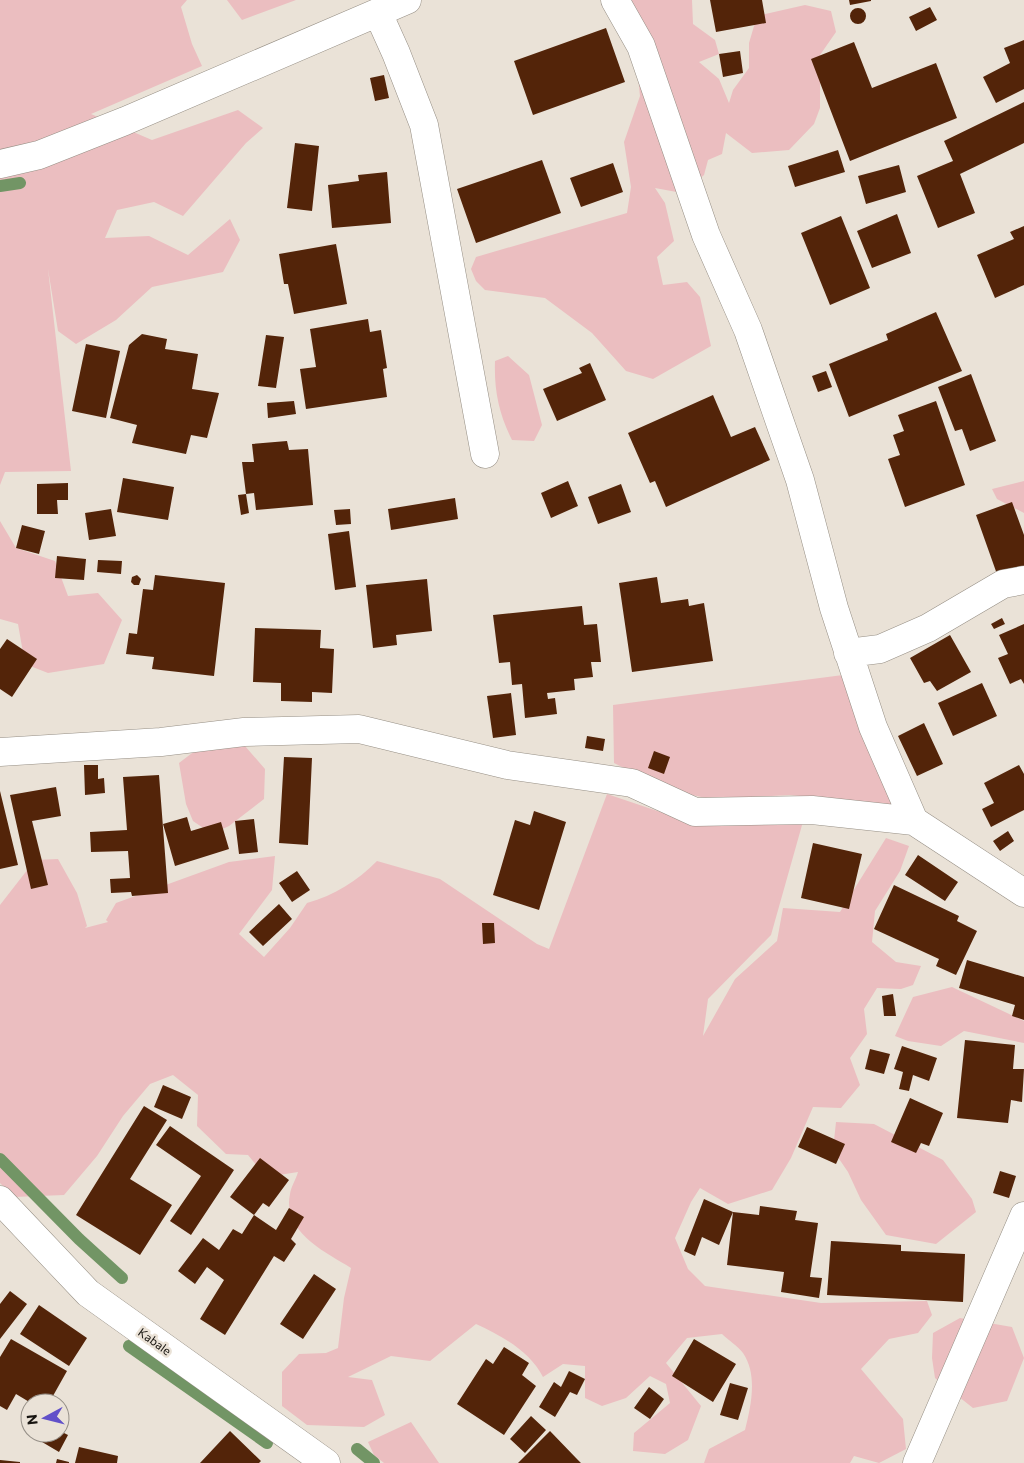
<svg xmlns="http://www.w3.org/2000/svg" width="1024" height="1463" viewBox="0 0 1024 1463" font-family="Commissioner,sans-serif">
<rect width="100%" height="100%" fill="#eae2d7"/>
<path fill="#ebbec0" d="M0 0H187L181 7 192 44 202 66 91 114 152 140 238 110 263 128 246 143 183 216 154 202 117 210 105 238 149 236 188 255 230 219 240 240 223 272 152 287 116 320 76 344 58 331 48 269 71 471 5 472 0 485V192L6 190 0 180Z
M227 0H296L242 20Z
M630 0H692L693 24 715 40 719 54 699 62 719 79 729 103 733 90 749 68V43L757 16 805 5 831 11 836 32 820 55V108L814 124 789 150 752 153 726 133 722 154 708 160 704 175 682 193 655 188 665 203 674 241 657 257 663 285 687 282 700 297 711 346 653 379 626 371 592 333 545 298 485 290 476 281 471 269 476 257 627 213 631 187 624 142 640 96Z
M508 356 529 375 542 425 534 441 512 440C499 414 494 391 495 361Z
M1024 481V513L997 499 992 489Z
M0 521 16 548 55 561 68 596 98 593 122 620 104 664 48 673 25 664 18 624 0 619Z
M843 675 895 806 790 795 710 799 666 789 614 763 613 705Z
M245 746 265 769 264 799 229 826 212 834 193 821 186 804 179 763 200 747Z
M607 794 693 823 804 818 771 935 708 999 703 1036 735 979 777 941 783 908 840 912 886 838 909 846 900 871 875 911 872 942 896 962 921 966 913 985 901 989 877 988 864 1009 867 1034 850 1058 860 1085 841 1108 813 1107 791 1158 772 1190 728 1204 700 1188 691 1202 675 1238 688 1269 705 1286 821 1303 927 1301 932 1315 918 1333 889 1339 861 1369 903 1419 906 1449 879 1463 854 1456 850 1463H704L709 1449 745 1430C751 1406 758 1375 743 1353 738 1346 728 1340 722 1334L687 1338 666 1363 701 1406 688 1440 665 1454 633 1451 634 1433 670 1403 666 1384 650 1376 626 1398 602 1406 585 1398V1366L563 1364 543 1377C530 1351 502 1336 476 1324L430 1361 391 1356 348 1377 372 1380 385 1415 364 1427 307 1425 282 1406V1372L299 1354 326 1353 338 1348 344 1298 351 1268C325 1252 282 1232 290 1194 291 1187 296 1179 298 1172L266 1177 248 1155 226 1154 197 1126 198 1095 173 1075 150 1084 123 1116 97 1156 64 1195 14 1197 0 1183V905L35 860 58 859 77 893 87 926 85 928 108 922 106 920 116 903 229 862 275 856 272 890 239 934 264 957 290 928 307 903C335 895 357 881 377 861L440 879 537 944 549 949Z
M952 987 1024 1021V1043L964 1031 941 1046 908 1041 895 1036 913 997Z
M836 1122 874 1124 943 1160 972 1199 976 1212 936 1244 886 1235 861 1200 848 1172 833 1150Z
M960 1318 1012 1327 1024 1358 1007 1401 973 1408 935 1378 932 1358 933 1333Z
M411 1422 439 1463H384L374 1455 368 1442Z"/>
<g fill="none" stroke-linecap="round" stroke-linejoin="round">
<path stroke="#729565" stroke-width="12" d="M0 186 20 183
M0 1159 79 1239 122 1278
M129 1346 267 1443
M357 1449 374 1463"/>
</g>
<path fill="#532409" d="M710 0H762L766 23 716 32Z
M849 0H871V1L850 5Z
M930 7 937 20 916 31 909 17Z
M850 16a8 8 0 1 1 16 0a8 8 0 1 1-16 0Z
M606 28 625 82 533 115 514 61Z
M1024 40V89L996 103 983 77 1010 63 1004 48Z
M854 42 872 88 936 63 957 118 850 161 811 59Z
M740 51 743 73 723 77 719 54Z
M384 75 389 98 375 101 370 78Z
M1024 102V143L960 174 975 213 938 228 917 176 953 161 944 141Z
M295 143 319 146 312 211 287 208Z
M838 150 845 172 795 187 788 166Z
M542 160 561 213 476 243 457 189Z
M613 163 623 192 581 207 570 178Z
M899 165 906 192 866 204 858 176Z
M387 172 391 223 332 228 328 185 359 181 358 175Z
M897 214 911 253 872 268 857 231Z
M841 216 870 288 830 305 801 233Z
M1024 226V285L995 298 977 255 1014 239 1010 232Z
M336 244 347 304 294 314 288 284H284L279 254Z
M936 312 962 371 849 417 829 364 888 340 886 334Z
M368 319 370 332 381 330 387 368 383 369 387 397 306 409 300 369 316 367 310 329Z
M142 334 167 339 165 349 198 354 192 389 219 393 207 438 191 435 186 454 132 443 137 425 110 418 129 345Z
M266 335 284 337 276 388 258 386Z
M86 344 120 351 106 418 72 411Z
M590 363 606 400 557 421 543 389 582 373 579 368Z
M826 371 832 387 818 392 812 376Z
M971 374 996 441 970 451 962 429 955 431 938 387Z
M713 395 731 437 755 427 770 460 666 507 655 481 650 483 628 433Z
M294 401 296 414 268 418 267 403Z
M936 401 965 485 905 507 888 459 900 455 893 435 904 431 898 415Z
M287 441 289 450 308 449 313 505 256 510 254 493 246 494 242 462H254L252 444Z
M123 478 174 487 168 520 117 512Z
M568 481 578 506 551 518 541 493Z
M68 483V500H57L58 514H37V484Z
M621 484 631 512 598 524 588 497Z
M246 494 249 513 241 515 238 495Z
M455 498 458 519 391 530 388 509Z
M1012 502 1024 535V567L998 577 976 515Z
M111 509 116 536 89 540 85 513Z
M350 509 351 524 336 525 334 510Z
M22 525 45 531 39 554 16 548Z
M349 531 356 587 335 590 328 534Z
M57 556 86 559 84 580 55 578Z
M98 560 122 561 121 574 97 572Z
M137 575 141 579 139 585H134L131 582 132 577Z
M155 575 225 583 214 676 152 669 154 657 126 654 129 633 137 634 143 589 153 590Z
M657 577 661 603 688 599 689 606 704 603 713 661 632 672 619 583Z
M427 579 432 631 396 635 397 645 373 648 366 585Z
M582 606 584 625 597 624 601 662H591L593 677 574 679 575 690 547 693 548 699 555 698 557 714 525 718 522 684 512 685 510 662 499 663 493 615Z
M1002 618 1005 624 994 629 991 624Z
M1024 624V684L1021 679 1010 684 998 658 1008 654 999 635Z
M255 628 321 630 320 648 334 649 332 693 312 692V702L281 701V683L253 682Z
M950 635 971 672 937 691 930 681 924 683 910 658Z
M7 639 37 659 12 697 0 689V649Z
M982 683 997 716 953 736 938 703Z
M511 693 516 735 493 738 487 696Z
M924 723 943 764 917 776 898 736Z
M587 736 605 739 603 751 585 748Z
M654 751 670 757 664 774 648 768Z
M284 757 312 758 308 845 279 843Z
M84 765H98V779L104 778 105 793 85 795Z
M1019 765 1024 774V810L991 827 982 809 994 803 984 783Z
M159 775 168 893 132 896 131 892 111 893 110 879 130 878 128 851 91 852 90 832 127 830 123 777Z
M56 787 61 816 32 821 48 885 31 889 10 795Z
M0 791 18 865 0 869Z
M534 811 566 822 539 910 493 895 515 820 530 825Z
M187 817 191 831 221 822 229 849 175 866 163 824Z
M254 819 258 852 239 854 235 821Z
M1008 831 1014 841 1000 851 993 841Z
M813 843 862 854 849 909 801 898Z
M918 855 958 882 945 901 905 875Z
M297 871 310 890 292 902 279 883Z
M894 885 959 916 957 921 977 931 956 975 936 966 939 959 874 929Z
M279 904 292 919 263 946 249 932Z
M482 923H494L495 943 483 944Z
M967 960 1024 977V1020L1012 1016 1015 1005 959 988Z
M893 994 896 1016H884L882 996Z
M965 1040 1015 1045 1013 1069H1024L1022 1102 1011 1100 1008 1123 957 1118Z
M902 1046 937 1058 929 1081 913 1075 909 1091 899 1089 903 1072 894 1069Z
M870 1049 890 1054 884 1074 865 1069Z
M163 1085 191 1097 182 1119 154 1107Z
M910 1098 943 1113 929 1146 921 1143 916 1153 891 1142Z
M144 1106 167 1120 130 1179 172 1205 140 1255 76 1215Z
M170 1126 234 1170 191 1235 170 1221 201 1176 156 1145Z
M807 1127 845 1144 836 1164 798 1147Z
M260 1158 289 1180 269 1207 263 1203 254 1215 230 1197Z
M1000 1171 1016 1176 1009 1198 993 1193Z
M704 1199 733 1212 719 1245 702 1237 695 1256 684 1251Z
M760 1206 797 1211 795 1220 818 1223 810 1277 822 1278 819 1298 781 1292 784 1272 727 1265 733 1212 759 1215Z
M289 1208 304 1217 291 1239 296 1244 284 1262 274 1256 225 1335 200 1319 224 1280 207 1267 195 1284 178 1271 203 1238 219 1250 233 1229 242 1234 254 1215 276 1230Z
M831 1241 901 1245V1251L965 1254 963 1302 827 1295Z
M314 1274 336 1289 303 1339 280 1324Z
M10 1291 27 1304 0 1339V1304Z
M39 1305 87 1338 69 1366 20 1334Z
M11 1339 67 1371 49 1403H31L16 1394 7 1410 0 1406V1357Z
M694 1339 736 1364 713 1402 672 1376Z
M504 1347 529 1363 522 1375 536 1386 504 1435 457 1404 486 1359 493 1364Z
M569 1371 585 1379 577 1395 570 1392 555 1417 539 1407 554 1382 561 1387Z
M730 1383 748 1388 738 1420 720 1415Z
M649 1387 664 1399 650 1419 634 1408Z
M531 1416 546 1430 525 1453 510 1439Z
M60 1431 68 1435 59 1452 37 1439 40 1433H60Z
M230 1431 261 1461 259 1463H200Z
M550 1431 576 1458 581 1463H518Z
M79 1447 118 1456 117 1463H75Z
M57 1459 69 1462V1463H56Z
M0 1460 20 1462V1463H0Z"/>
<g fill="none" stroke-linecap="round" stroke-linejoin="round">
<g stroke="#968f85" stroke-width="29">
<path id="minor" d="M615 0 641 46 706 235 748 330 800 480 834 608 873 727 914 821 1024 893
M378 13 396 53 424 125 485 454
M0 164 39 155 125 121 407 0
M848 653 880 649 928 628 1003 584 1024 580
M0 752 161 742 244 732 359 729 507 765 632 783 695 812 812 810 914 821
M917 1463 1024 1216"/>
</g>
<g stroke="#968f85" stroke-width="29">
<path id="tertiary" d="M0 1200 88 1293 326 1463"/>
</g>
<use href="#minor" stroke="#fff" stroke-width="28"/>
<use href="#tertiary" stroke="#fff" stroke-width="28"/>
</g>
<g text-anchor="middle" dominant-baseline="central" stroke-width="5" stroke-linejoin="round" paint-order="stroke">
<g font-size="12" fill="#16130f" stroke="#eae2d7">
<text transform="translate(155 1341) rotate(36)">Kabale</text>
</g>
</g>
<g transform="translate(45 1418) rotate(263)"><circle r="24" fill="#eae2d7" stroke="#958f87"/>
<path d="M0-4L9 19L0 12L-9 19Z" fill="#6150c9"/>
<text y="-8" font-size="14" font-weight="bold" text-anchor="middle" fill="#16130f">N</text>
</g>
</svg>
